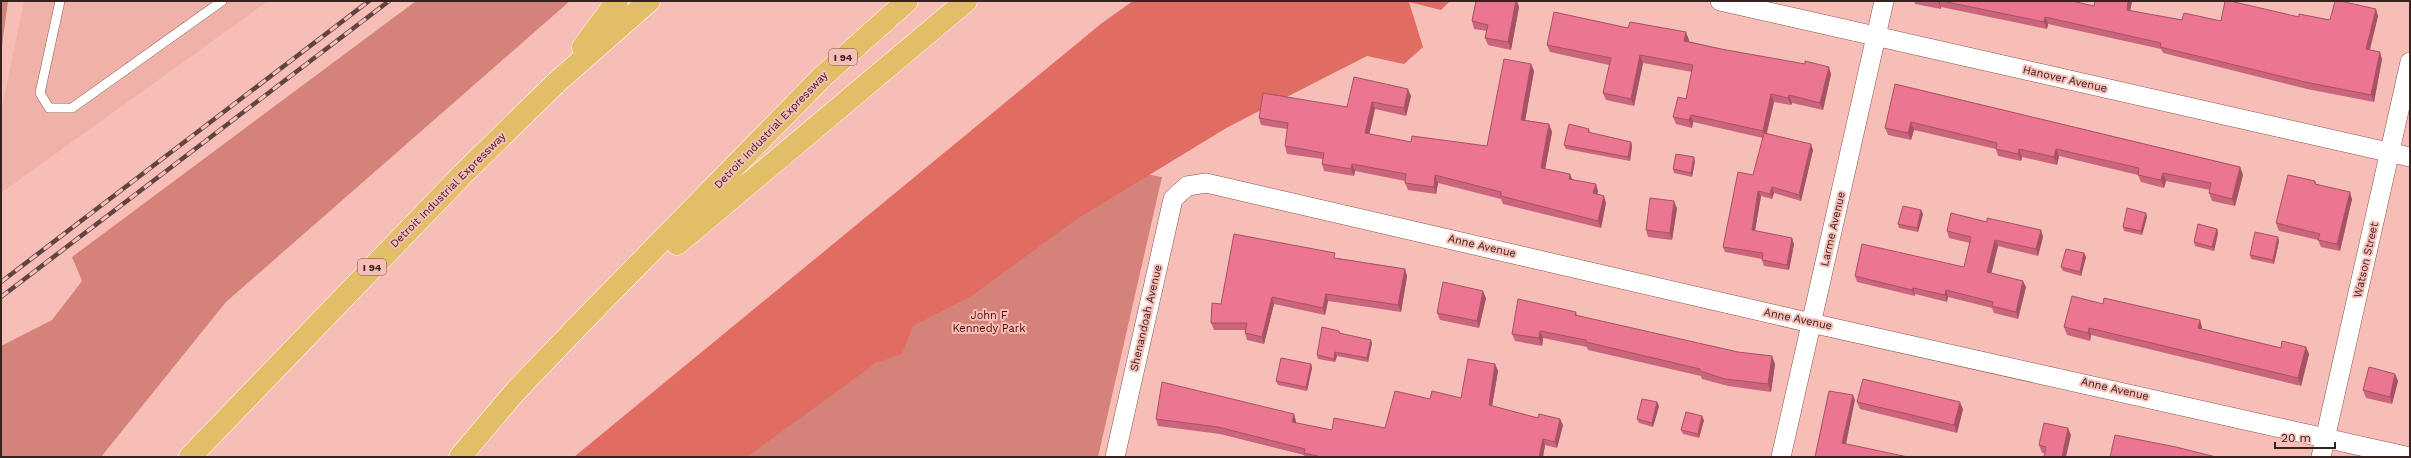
<svg xmlns="http://www.w3.org/2000/svg" width="2411" height="458" viewBox="0 0 2411 458" font-family="'Work Sans',sans-serif">
<rect width="100%" height="100%" fill="#f7beb7"/>
<path fill="#f0b1a9" d="M24 1H268L1 193V113Z"/>
<path fill="#d5837a" d="M1 1H8L1 53Z
M416 1H570L226 302 101 457H1V346L52 320 82 281 72 257Z
M989 144 1162 177 1098 457H628Z"/>
<path fill="#e16c62" d="M1133 1H1450L1441 10 1409 2 1423 47 1404 64 1367 56 1228 127 1077 219 973 295 913 326 902 354 876 363 747 457H574L1102 23Z"/>
<g fill="none" stroke-linecap="round" stroke-linejoin="round">
<g stroke="#875650" stroke-width="10">
<path id="lane" d="M60 1 40 93 49 108H72L222 1"/>
</g>
<g stroke="#875650" stroke-width="20">
<path id="street" d="M1720 1 2410 157
M1115 457 1173 199 1187 186 1206 183 1811 323 2410 457
M1781 457 1884 1
M2321 457 2410 62"/>
</g>
<g stroke="#fff" stroke-width="23">
<path id="highway" d="M583 47 617 1
M677 244 966 1
M190 457 463 174 557 82 649 1
M460 457 514 393 579 325 822 77 907 1"/>
</g>
<use href="#lane" stroke="#fff" stroke-width="9"/>
<use href="#street" stroke="#fff" stroke-width="19"/>
<use href="#highway" stroke="#e3be68" stroke-width="22"/>
<g stroke="#614441" stroke-width="4.5">
<path id="rail" d="M1 282 369 1
M1 297 389 1"/>
</g>
<use href="#rail" stroke="#f7beb7" stroke-width="3" stroke-dasharray="9" stroke-linecap="butt"/>
</g>
<path fill="#cb657d" d="M1476 1H1517L1519 7 1511 50 1488 45 1485 38 1487 31 1474 29 1472 21Z
M1914 1H2072L2094 6 2095 1H2132L2130 11 2182 20 2221 21 2299 17 2330 20 2378 16 2370 50 2382 59 2374 102 2307 89 2163 53 2161 49 2048 24 2047 29 1941 7V9L1915 4Z
M1628 28 1689 40 1688 41 1721 49 1831 74 1823 110 1792 103 1791 105 1774 102 1767 133 1813 150 1801 201 1774 193 1772 199 1761 196 1755 231 1794 244 1789 270 1764 266 1762 260V259L1725 252 1723 247 1753 175 1763 138 1693 122 1692 128 1676 124 1673 117 1686 99 1692 72 1643 63 1634 106 1606 100 1603 93 1609 65 1550 52 1547 45Z
M1531 64 1534 71 1525 120 1549 124 1552 132 1545 169 1572 179 1598 191 1597 194 1606 203 1601 228 1503 204 1501 199 1438 183 1436 194 1408 190 1405 183V181L1355 171 1354 176 1324 171 1322 164 1323 159 1287 154 1285 146 1287 129 1261 125 1259 118 1347 107 1354 77 1411 96 1406 116 1375 109 1369 134 1411 142 1487 146Z
M1895 84 2240 167 2243 175 2235 206 2212 201 2209 193 2210 190 2166 181 2164 188 2141 182 2138 175 2059 156 2057 165 2022 157 2021 161 1998 156 1996 149 1914 130 1911 140 1888 135 1885 128Z
M1589 129 1590 133 1631 142 1632 146 1630 161 1566 149 1564 145Z
M1695 161 1692 177 1674 173 1673 169Z
M2315 181 2316 184 2352 199 2340 251 2321 247 2318 240 2279 231 2276 223Z
M1677 208 1672 240 1648 237 1646 230Z
M1921 210 1923 214 1918 232 1899 228 1898 224Z
M2147 217 2142 235 2124 231 2123 227Z
M1987 222 2041 230 2043 237 2038 256 1998 246 1991 273 2026 287 2018 319 1994 313 1992 308 1948 297 1947 302 1915 294V296L1857 282 1855 276 1964 267 1970 243 1949 238 1947 231Z
M2217 229 2218 233 2214 251 2195 246 2194 242Z
M2279 241 2274 264 2251 259 2250 255Z
M2084 253 2086 257 2081 276 2063 271 2061 267Z
M1337 258 1405 269 1407 276 1401 312 1328 301 1325 315 1274 304 1264 344 1247 340 1245 333V330H1214L1211 323 1221 304Z
M1486 298 1479 328 1440 320 1437 313Z
M1576 312 1577 316 1775 364 1771 392 1728 386 1702 379 1701 376 1588 350 1587 347 1543 338 1542 346 1515 341 1512 334Z
M2064 327H2202V329L2281 348 2306 347 2309 354 2301 386 2091 335 2090 341 2067 335Z
M1339 331 1341 334 1372 343 1368 362 1337 356 1335 362 1318 359 1317 355Z
M1311 364 1312 368 1307 391 1278 385 1276 381Z
M1495 364 1498 371 1492 406 1538 418 1560 419 1563 425 1557 448 1545 445 1543 457H1305L1304 455 1220 434 1158 426 1156 419 1296 421V423L1332 430 1385 428 1430 399 1461 398Z
M2395 374 2398 381 2392 404 2366 398 2363 390Z
M1657 402 1659 406 1653 427 1639 423 1637 419Z
M1857 402 1963 409 1957 433 1860 409Z
M1704 420 1699 438 1683 434 1681 430Z
M2071 435 2044 453H2042L2039 445Z"/>
<path fill="#a55266" d="M1516 1H1517L1519 7 1511 50 1508 42Z
M1939 1 1941 7V9L1938 2Z
M2128 1H2132L2129 17 2127 10Z
M2376 9 2378 16 2368 56 2366 49Z
M2045 17 2048 24 2047 29 2044 22Z
M1686 32 1689 40 1687 48 1684 41Z
M2380 52 2382 59 2374 102 2371 95Z
M1640 55 1643 63 1634 106 1631 99Z
M1531 64 1534 71 1524 127 1521 120Z
M1829 67 1831 74 1823 110 1820 103Z
M1408 89 1411 96 1406 116 1404 108Z
M1771 94 1774 102 1765 139 1763 131Z
M1789 95 1792 103 1791 105 1788 98Z
M1372 102 1375 109 1368 140 1365 133Z
M1691 115 1693 122 1692 128 1689 120Z
M1911 122 1914 130 1911 140 1908 133Z
M1549 124 1552 132 1544 175 1541 168Z
M1631 142 1632 146 1630 161 1628 157Z
M1811 144 1813 150 1801 201 1799 195Z
M2019 149 2022 157 2021 161 2018 154Z
M2056 149 2059 156 2057 165 2054 157Z
M1694 157 1695 161 1692 177 1691 173Z
M1352 164 1355 171 1354 176 1351 169Z
M2240 167 2243 175 2235 206 2232 199Z
M2163 173 2166 181 2164 188 2161 180Z
M1570 174 1573 181 1569 179Z
M1435 175 1438 183 1436 194 1434 187Z
M1596 184 1598 191 1596 201 1593 193Z
M1772 187 1774 193 1772 199 1770 194Z
M1758 191 1761 196 1754 236 1752 230Z
M2350 192 2352 199 2340 251 2337 244Z
M1604 196 1606 203 1601 228 1598 221Z
M1674 201 1677 208 1672 240 1670 233Z
M1921 210 1923 214 1918 232 1917 228Z
M2146 213 2147 217 2142 235 2141 231Z
M2217 229 2218 233 2214 251 2212 247Z
M2041 230 2043 237 2038 256 2036 249Z
M2278 237 2279 241 2274 264 2273 260Z
M1792 238 1794 244 1789 270 1787 265Z
M1995 240 1998 246 1990 279 1987 272Z
M2084 253 2086 257 2081 276 2080 272Z
M1405 269 1407 276 1401 312 1398 305Z
M2023 281 2026 287 2018 319 2016 312Z
M1913 288 1915 294V296L1912 290Z
M1946 290 1948 297 1947 302 1945 295Z
M1483 291 1486 298 1479 328 1477 321Z
M1326 294 1328 301 1325 315 1323 308Z
M1272 297 1274 304 1264 344 1262 337Z
M2200 320 2202 327 2200 336 2198 328Z
M2089 328 2091 335 2090 341 2088 333Z
M1540 331 1543 338 1542 346 1539 338Z
M1371 340 1372 343 1368 362 1367 358Z
M2306 347 2309 354 2301 386 2298 378Z
M1335 352 1337 356 1335 362 1334 359Z
M1772 356 1775 364 1771 392 1768 384Z
M1311 364 1312 368 1307 391 1306 387Z
M1495 364 1498 371 1491 412 1489 405Z
M2395 374 2398 381 2392 404 2390 397Z
M1853 395 1855 400 1845 449 1842 443Z
M1657 402 1659 406 1653 427 1652 423Z
M1960 402 1963 409 1957 433 1954 425Z
M1294 414 1296 421 1294 429 1292 422Z
M1702 416 1704 420 1699 438 1698 434Z
M1560 419 1563 425 1557 448 1555 442Z
M2068 428 2071 435 2066 457H2062Z
M1543 439 1545 445 1543 457H1539Z"/>
<path fill="#ec7591" stroke="#a55266" d="M1476 1H1516L1508 42 1485 38 1488 25 1472 21Z
M1942 1H2072L2094 6 2095 1H2128L2127 10 2182 20 2184 13 2221 21 2225 1H2230L2299 17V14L2330 20 2335 1H2340L2376 9 2366 49 2380 52 2371 95 2305 82 2160 47 2161 43 2045 17 2044 22Z
M1554 12 1628 28 1630 22 1686 32 1684 41 1721 49 1805 64V61L1829 67 1820 103 1789 95 1788 98 1771 94 1763 131 1691 115 1689 120 1673 117 1678 97 1686 99 1693 65 1640 55 1631 99 1603 93 1611 58 1547 45Z
M1504 59 1531 64 1521 120 1549 124 1541 168 1570 174 1569 179 1596 184 1593 193 1604 196 1598 221 1501 196V192L1435 175 1434 187 1405 183 1406 174 1352 164 1351 169 1322 164 1324 153 1285 146 1288 123 1259 118 1263 93 1347 107 1354 77 1408 89 1404 108 1372 102 1365 133 1411 142 1412 136 1487 146Z
M1895 84 2240 167 2232 199 2209 193 2211 183 2163 173 2161 180 2138 175 2139 168 2056 149 2054 157 2019 149 2018 154 1996 149 1997 143 1911 122 1908 133 1885 128Z
M1569 124 1589 129 1588 132 1631 142 1628 157 1564 145Z
M1764 133 1811 144 1799 195 1772 187 1770 194 1758 191 1752 230 1792 238 1787 265 1762 260 1763 253 1723 247 1738 172 1753 175Z
M1676 154 1694 157 1691 173 1673 169Z
M2288 175 2315 181V184L2350 192 2337 244 2318 240 2320 234 2276 223Z
M1650 198 1674 201 1670 233 1646 230Z
M1903 206 1921 210 1917 228 1898 224Z
M2127 208 2146 213 2141 231 2123 227Z
M1951 213 1987 222V218L2041 230 2036 249 1995 240 1987 272 2023 281 2016 312 1992 306 1993 302 1946 290 1945 295 1913 288 1912 290 1855 276 1862 244 1964 267 1971 237 1947 231Z
M2198 224 2217 229 2212 247 2194 242Z
M2255 232 2278 237 2273 260 2250 255Z
M1234 234 1335 253 1334 258 1405 269 1398 305 1326 294 1323 308 1272 297 1262 337 1245 333 1247 323H1211L1212 303 1221 304Z
M2066 249 2084 253 2080 272 2061 267Z
M1443 282 1483 291 1477 321 1437 313Z
M2072 296 2103 304 2104 298 2200 320 2198 328 2281 348 2282 341 2306 347 2298 378 2089 328 2088 333 2064 327Z
M1518 299 1576 312 1575 315 1738 352 1772 356 1768 384 1725 379 1700 371V369L1586 342V340L1540 331 1539 338 1512 334Z
M1322 327 1339 331V333L1371 340 1367 358 1335 352 1334 359 1317 355Z
M1281 358 1311 364 1306 387 1276 381Z
M1468 359 1495 364 1489 405 1538 418 1539 414 1560 419 1555 442 1543 439 1539 457H1322L1304 453 1305 449 1218 427 1156 419 1162 382 1294 414 1292 422 1332 430 1334 418 1385 428 1395 391 1430 399 1432 391 1461 398Z
M2369 367 2395 374 2390 397 2363 390Z
M1863 379 1960 402 1954 425 1857 402Z
M1829 391 1853 395 1842 443 1908 457H1815Z
M1642 399 1657 402 1652 423 1637 419Z
M1686 412 1702 416 1698 434 1681 430Z
M2044 423 2068 428 2062 457H2044L2046 447 2039 445Z
M2115 435 2176 447 2216 457H2110Z"/>
<g text-anchor="middle" dominant-baseline="central" stroke-width="4" stroke-linejoin="round" paint-order="stroke">
<g fill="#f7beb7" stroke="#71514d" stroke-width="1">
<rect x="829" y="49" width="28" height="16" rx="3"/>
<rect x="358" y="259" width="28" height="16" rx="3"/>
</g>
<g font-size="10" font-weight="bold" fill="#372220">
<text x="843" y="57">I 94</text>
<text x="372" y="267">I 94</text>
</g>
<g font-size="11" fill="#372220" stroke="#f7beb7">
<text transform="translate(2065 79) rotate(13)">Hanover Avenue</text>
<text transform="translate(771 130) rotate(-46)">Detroit Industrial Expressway</text>
<text transform="translate(448 190) rotate(-45)">Detroit Industrial Expressway</text>
<text transform="translate(1833 229) rotate(-77)">Larme Avenue</text>
<text transform="translate(1482 246) rotate(13)">Anne Avenue</text>
<text transform="translate(2366 260) rotate(-77)">Watson Street</text>
<text transform="translate(1146 318) rotate(-77)">Shenandoah Avenue</text>
<text transform="translate(1798 319) rotate(12)">Anne Avenue</text>
<text transform="translate(2115 389) rotate(13)">Anne Avenue</text>
</g>
<g font-size="11" fill="#520708" stroke="#f7beb7">
<text x="989" y="315">John F<tspan x="989" dy="13">Kennedy Park</tspan></text>
</g>
</g>
<rect width="2411" height="458" fill="none" stroke="#372220" stroke-width="4"/>
<path d="M2275 442v6h60v-6" fill="none" stroke="#372220" stroke-width="2"/>
<text x="2281" y="442" font-size="12" fill="#372220" stroke="#f7beb7" stroke-width="3" paint-order="stroke">20 m</text>
</svg>
